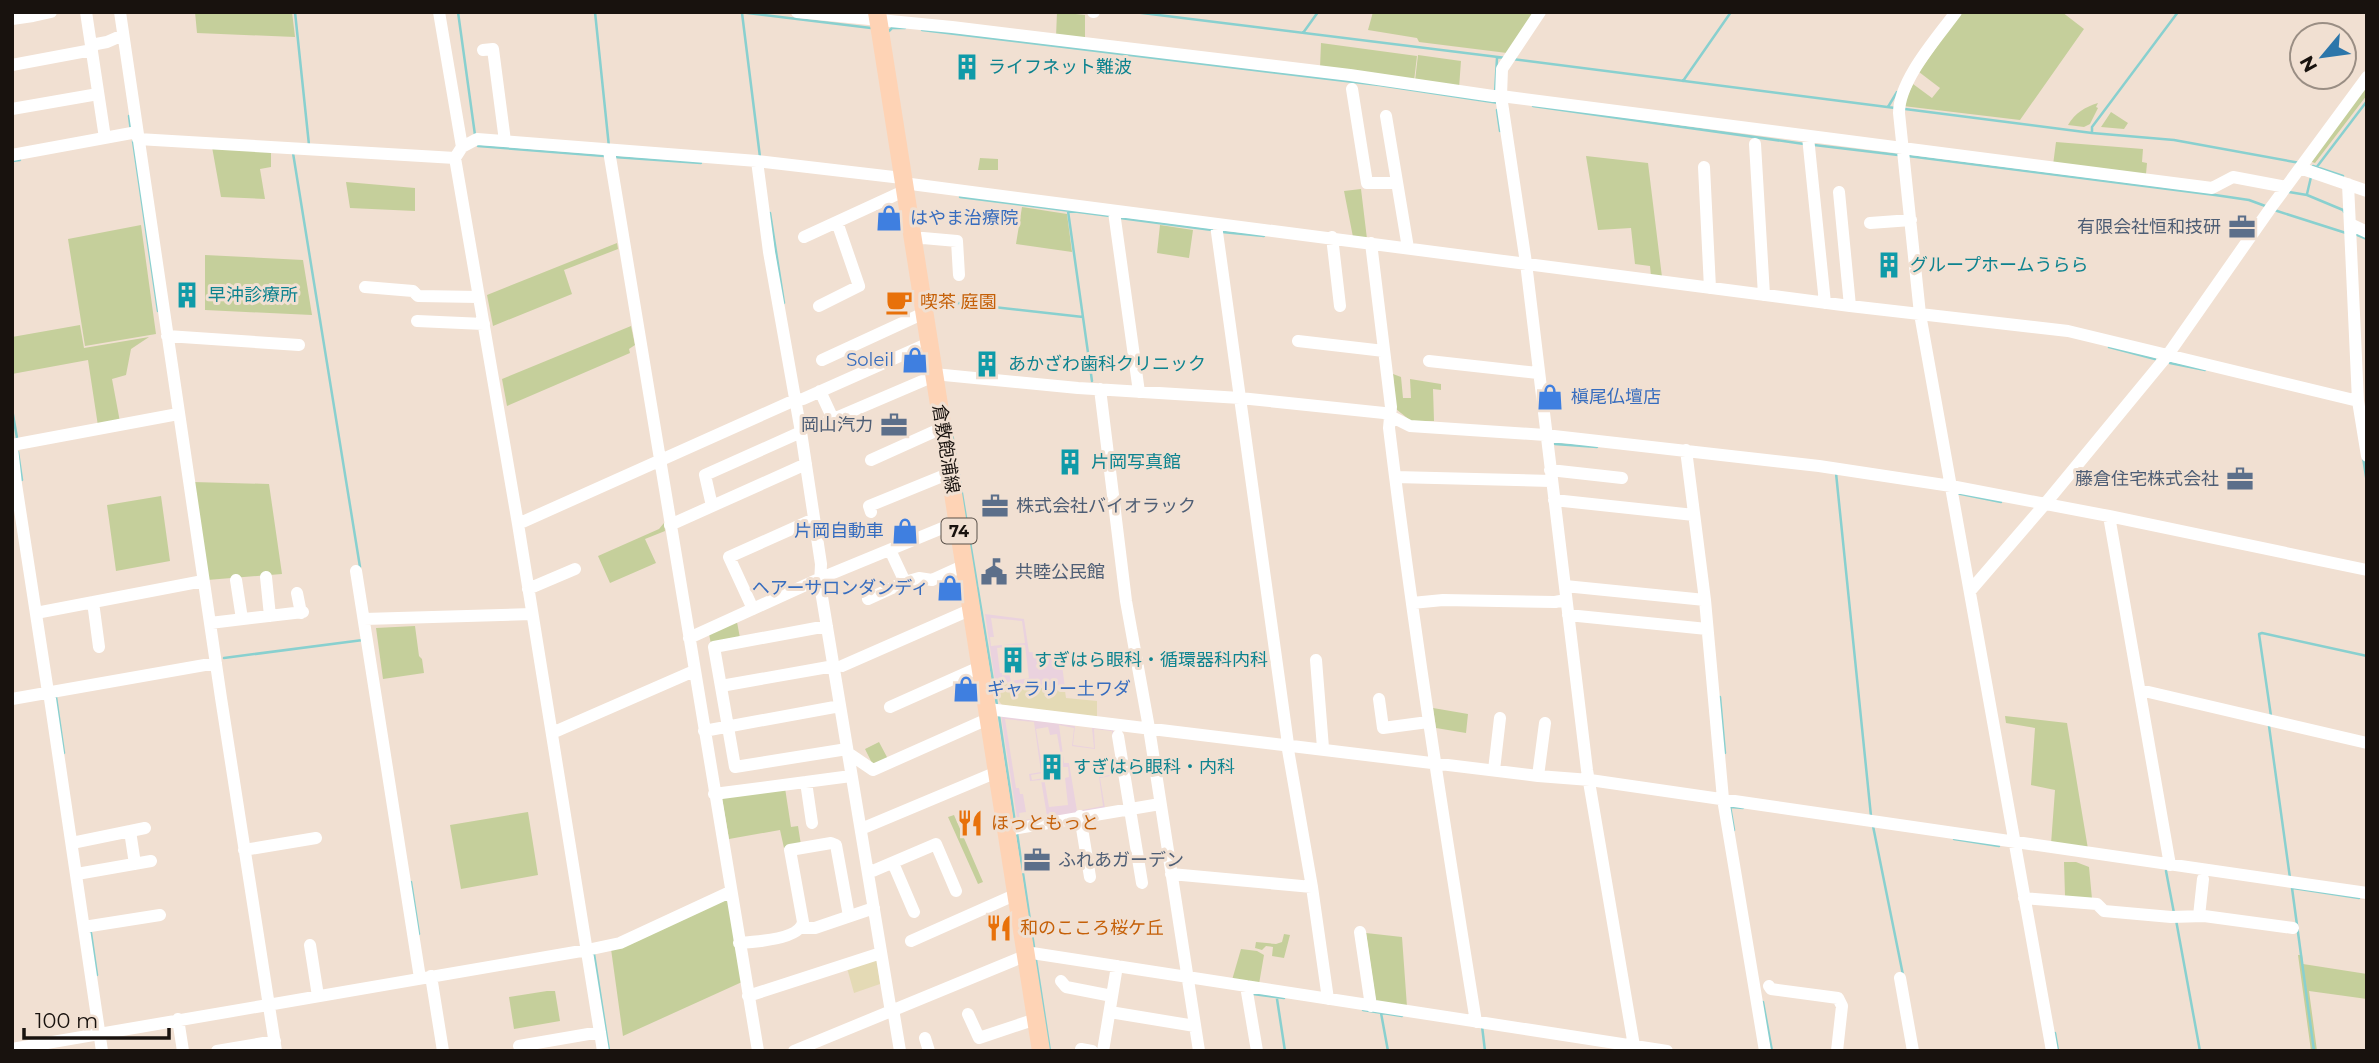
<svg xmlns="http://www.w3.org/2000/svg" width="2379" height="1063" viewBox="0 0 2379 1063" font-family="Montserrat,'Noto Sans JP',sans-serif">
<rect width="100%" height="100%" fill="#f1e0d2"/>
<path fill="#ead2de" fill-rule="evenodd" d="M985 614 1024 619 1029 652 1061 656 1065 689 995 681ZM991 618 1022 621 1025 643 991 646 990 637H994ZM1025 645 1029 678 1011 681 1009 673H1000L997 648Z
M1001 715 1075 726 1073 745 1094 748 1092 728 1113 730 1120 774 1100 778 1105 808 1018 824ZM1005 719 1034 722 1041 772 1029 774 1030 781 1041 780 1047 816 1020 821 1019 813 1026 812 1023 794H1020L1019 788H1016ZM1059 725 1074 728 1072 746 1095 749 1094 729 1112 731 1119 773 1099 777 1103 806 1077 811 1069 763H1064ZM1048 727 1050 735 1057 734 1063 767H1068L1069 777 1065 778 1068 805 1049 807 1044 778 1032 780 1031 775 1043 773 1036 729Z"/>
<path fill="#c5cf9b" d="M195 12H292L295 37 197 33Z
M1057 12 1085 15V39L1056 37Z
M1373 12H1536L1507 53 1419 42 1417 38 1368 30Z
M1961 12H2062L2084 29 2020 120 1903 106 1913 84 1932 98 1940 88 1919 72Z
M1321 43 1417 56 1414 81 1320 68Z
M1418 55 1461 61 1459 88 1415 81Z
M2367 84V95L2315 163 2309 161Z
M2098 103 2096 107 2098 108 2090 124 2084 127 2068 125C2075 113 2085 107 2098 103Z
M2111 112 2128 123 2124 129 2101 127Z
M2056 142 2143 149 2142 162 2147 163 2146 174 2053 165Z
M212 147 271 151V167L260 169 265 199 221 197Z
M1586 156 1648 163 1662 277 1651 276 1650 266 1635 264 1631 228 1598 230Z
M980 158 998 159V170H978Z
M346 182 415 188V211L350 208Z
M1361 189 1367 239 1353 237 1344 191Z
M1022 207 1067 214 1072 252 1016 244Z
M141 225 156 334 85 346 68 239Z
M1160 225 1193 230 1189 258 1157 253Z
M617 243 618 249 564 270 572 294 493 326 487 295Z
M205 255 303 260 312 315 205 310Z
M80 325 84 348 149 337 131 349 126 375 112 379 120 422 98 426 88 360 12 374V337Z
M631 326 635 345 629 349 630 353 507 406 502 379Z
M1393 374 1401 377 1403 398H1411L1410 379 1441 384V390L1433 389 1434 421H1411L1396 409Z
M193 482 269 484 282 574 207 580Z
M161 496 170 561 116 571 107 505Z
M664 523 665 531 645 539 656 563 610 583 598 556 659 529Z
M737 622 740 638 711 644 709 634Z
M415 626 419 656 422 659 424 673 383 679 376 628Z
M1433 708 1468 714 1466 733 1436 728Z
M2005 716 2067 723 2088 849 2051 844 2055 790 2031 785 2035 728 2006 723Z
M879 742 888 759 878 764 872 763 865 749Z
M785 788 791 827 798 826 801 845 784 848 780 830 729 839 722 798Z
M528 812 538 875 461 889 450 825Z
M954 815 983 882 978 884 948 817Z
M2064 862H2076L2089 867 2092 899 2065 896Z
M724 899 729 902 742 982 623 1036 611 949Z
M1366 933 1402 937 1407 1007 1376 1002Z
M1284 934 1290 935 1284 958 1272 956 1273 947 1266 946 1262 950 1255 948 1256 942 1276 944 1282 942Z
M1241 949 1257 951 1264 955 1259 984 1232 980Z
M2298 955H2302L2303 964 2367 974V999L2309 991 2317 1051H2311Z
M547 991H555L560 1021 514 1029 509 997Z"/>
<path fill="#e4dab5" d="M996 682 1065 691 1066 698 1097 701V717L1002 705 999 701Z
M874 959 877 961 880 984 854 993 847 968Z"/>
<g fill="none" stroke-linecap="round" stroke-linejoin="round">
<path stroke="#89d0cf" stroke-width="2.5" d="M295 12 309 145
M458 12 475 135
M595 12 609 147
M739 12 871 28
M1134 12 1506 58
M742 13 760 157
M922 30 1379 85 1499 103
M889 31 892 28H905
M1303 33 1318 12
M1512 59 1895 108
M1683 81 1731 12
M1495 93 1497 58
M1533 106 1804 144
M1888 107 1897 92
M1905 109 2092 133 2174 140 2300 163
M1497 110 1500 131
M129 116 131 131
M2092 133V127L2178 12
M133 141 158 311
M1814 145 1898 155
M478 146 604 156
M293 153 360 567
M1908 156 2215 195 2249 200 2268 207
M614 157 701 163
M12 161 20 160
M2313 166 2343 176
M2316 168 2367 101
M2289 192 2307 195 2343 210 2344 212
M2307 194 2311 177
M960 197 1110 216
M2274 210 2346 233
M1068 211 1092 381
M770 213 784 303
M1120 218 1212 230
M1222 232 1264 236
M2355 234 2367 239
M931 300 1083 317
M2109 347 2155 359
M2170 363 2205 370
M12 409 17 438
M950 421 997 705
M1555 444 1597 447
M18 452 22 480
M2363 457 2367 483
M1836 473 1871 816
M1956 493 2001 502
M224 658 363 640
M56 697 64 753
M1720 697 1725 753
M999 716 1015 823
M2271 716 2259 634 2262 633 2367 656
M2269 726 2290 878
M1730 806 1734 830
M1731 807 1743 808
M1873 826 1903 975
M1017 833 1034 947
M1954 839 1999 846
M2166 871 2174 913
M411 882 419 934
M2292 888 2314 1051
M2293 888 2359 898
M2176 920 2200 1051
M91 933 97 975
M594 954 609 1051
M1036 960 1050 1051
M1253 994 1284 998
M1277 999 1285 1051
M1763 1002 1772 1051
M1363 1010 1402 1016
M1381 1013 1388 1051
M1482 1026 1485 1051
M2055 1033 2058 1051"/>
<path stroke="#fff" stroke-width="12" d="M86 12 105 138
M120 12 221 698 276 1051
M439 12 462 147
M797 12 952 27 1350 75 1493 96H1501L1502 69 1540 12
M1093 12H1094
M1956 12C1937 38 1899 80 1899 113L1920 314 2052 1051
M33 16 51 12
M12 19 33 16 32 12
M91 45 107 42 123 35
M483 50 493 49 505 141
M12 65 92 50
M1352 89 1367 183H1396
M12 109 98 94
M1386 116 1408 248
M1808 137 1825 303
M138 139 455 158
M1755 144 1764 295
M609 151 758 1051
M12 155 137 132
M757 161 769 252 801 432 821 564 820 585 890 1006 893 1009 900 1051
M1704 167 1710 288
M2300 168 2367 191
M903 183 1850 306 2068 331 2358 401
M2348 184 2358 401 2367 456
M1839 192 1850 306
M1114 212 1139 392
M1870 223 1911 220
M2350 224 2367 232
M1216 225 1288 744
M804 237 904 191
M1332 237 1340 306
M912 240 923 238 957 241 959 275
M1371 243 1391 407 1389 428C1413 626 1444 824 1476 1022
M365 287 413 291 418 296 479 297
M819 306 859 286 837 222
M417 321 484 324
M167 336 299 345
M1298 341 1384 351
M822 360 924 313
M1429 361 1538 373
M934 374 1078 388 1240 398 1384 413 1410 426 1545 435 1819 466 1951 486 2109 516 2367 570
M1100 389 1126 601 1149 728 1199 1051
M820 391 833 419
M817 426 934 376
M12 445 178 414
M12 448 16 484 12 485
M1686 450 1705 600 1723 799 1765 1051
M871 460 942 428
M1550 470 1622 478
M1395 477 1551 481
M16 484 48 692
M1554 500 1694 515
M712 506 705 475 801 432
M871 512 869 506 950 473
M2109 516 2170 865
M518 524 795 400 803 399 929 343
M670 525 806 464
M356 571 420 978
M266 577 270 616
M236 580 242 619
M905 582 919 578 932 580 965 565
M1565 586 1705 600
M528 589 575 569
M1970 591 2045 504 2167 356 2272 206 2367 77
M297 593 301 613
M868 599 905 582 890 550
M93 602 99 647
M1412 603 1443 600 1555 602 1566 600
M753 609 729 557 814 519
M36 613 203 581
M1568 615 1707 629
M364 619 532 614
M210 623 303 612
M827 626 714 647 735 767 847 749
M689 638 821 578 957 522
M1316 660 1323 748
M842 666 972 609
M721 686 834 666
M2140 690 2367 743
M49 692 102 1051
M12 699 216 663
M1379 699 1383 728 1428 722
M890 707 982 666
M988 709 1538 776 1590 780 2367 893
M704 731 840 706
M552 733 694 671
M1118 736 1142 883
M1287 744 1312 887 1328 999
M848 753 873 770 990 718
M1494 770 1500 718
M1538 776 1545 723
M806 782 812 823
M714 794 851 776
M1080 816 1090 877
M861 829 997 772
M1007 830 1160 804
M130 831 135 864
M72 843 145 828
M244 850 316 838
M893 863 914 912
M868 873 936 844 956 891
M77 874 151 861
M1171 874 1312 887
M2024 898 2097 904 2104 911 2171 917 2204 916 2293 928
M2199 916 2203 879
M84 927 160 915
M802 928H815L874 908
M1360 932 1371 1006
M911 941 1017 894
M739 943C755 942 800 939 803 922L790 850 831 843 836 845 849 916
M310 945 318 996
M431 976 443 1051
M1900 978 1913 1051
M1061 981 1066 987 1112 996
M1246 986 1257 1051
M1769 986 1771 989 1838 998 1842 1006 1837 1051
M748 996 881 953
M1110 1012 1195 1026
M968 1014 979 1038 1036 1019
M178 1019 183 1051
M925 1038 929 1051
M519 1046 600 1032
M12 1049 587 950 620 943 730 892
M1081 1049 1092 1051
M217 1051 275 1041
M603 1051 518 524 455 158 462 147 477 139 757 161 902 178
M794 1051 1032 953 1667 1051
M1103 1051 1117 966
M1637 1051 1634 1046 1587 770 1526 263 1501 96 2212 188 2233 177 2286 187"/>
<path stroke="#fed3b5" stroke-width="18" d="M877 12 1041 1051"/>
</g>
<defs>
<g id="building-bare" transform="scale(2.1)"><path d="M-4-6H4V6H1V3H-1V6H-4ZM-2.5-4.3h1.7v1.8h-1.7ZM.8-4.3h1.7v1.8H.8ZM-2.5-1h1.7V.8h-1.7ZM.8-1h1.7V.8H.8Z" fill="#0f9aa8" stroke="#f1e0d2" stroke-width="2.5" paint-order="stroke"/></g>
<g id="shop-bare" transform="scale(2.1)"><path d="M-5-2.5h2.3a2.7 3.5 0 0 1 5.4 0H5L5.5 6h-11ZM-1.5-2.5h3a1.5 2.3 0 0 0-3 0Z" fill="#3f7fe0" stroke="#f1e0d2" stroke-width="2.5" paint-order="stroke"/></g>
<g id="office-bare" transform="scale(2.1)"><path d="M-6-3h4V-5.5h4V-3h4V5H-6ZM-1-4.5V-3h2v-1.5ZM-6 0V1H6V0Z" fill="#5c6f8a" stroke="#f1e0d2" stroke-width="2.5" paint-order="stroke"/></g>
<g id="cafe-bare" transform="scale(2.1)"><path d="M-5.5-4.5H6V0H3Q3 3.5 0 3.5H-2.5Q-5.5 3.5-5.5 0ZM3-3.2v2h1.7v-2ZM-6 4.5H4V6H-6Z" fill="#e8710a" stroke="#f1e0d2" stroke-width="2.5" paint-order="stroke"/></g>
<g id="civic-bare" transform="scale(2.1)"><path d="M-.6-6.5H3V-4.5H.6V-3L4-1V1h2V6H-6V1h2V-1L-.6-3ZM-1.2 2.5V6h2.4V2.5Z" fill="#5c6f8a" stroke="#f1e0d2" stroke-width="2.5" paint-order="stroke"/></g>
<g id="restaurant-bare" transform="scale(2.1)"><path d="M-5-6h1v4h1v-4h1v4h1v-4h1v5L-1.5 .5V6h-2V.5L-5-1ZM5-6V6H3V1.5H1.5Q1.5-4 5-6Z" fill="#e8710a" stroke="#f1e0d2" stroke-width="2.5" paint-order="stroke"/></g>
</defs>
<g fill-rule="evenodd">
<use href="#building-bare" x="967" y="67"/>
<use href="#shop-bare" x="889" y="218"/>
<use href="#office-bare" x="2242" y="227"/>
<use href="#building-bare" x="1889" y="265"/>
<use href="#building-bare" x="187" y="295"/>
<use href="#cafe-bare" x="899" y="302"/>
<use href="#shop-bare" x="915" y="360"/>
<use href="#building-bare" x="987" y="364"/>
<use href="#shop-bare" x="1550" y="397"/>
<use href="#office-bare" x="894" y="425"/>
<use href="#building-bare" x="1070" y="462"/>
<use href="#office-bare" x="2240" y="479"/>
<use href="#office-bare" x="995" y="506"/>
<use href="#shop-bare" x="905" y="531"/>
<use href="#civic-bare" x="994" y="572"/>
<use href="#shop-bare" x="950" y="588"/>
<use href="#building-bare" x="1013" y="660"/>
<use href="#shop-bare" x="966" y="689"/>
<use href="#building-bare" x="1052" y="767"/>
<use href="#restaurant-bare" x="970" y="823"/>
<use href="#office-bare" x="1037" y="860"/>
<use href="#restaurant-bare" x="999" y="928"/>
</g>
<g text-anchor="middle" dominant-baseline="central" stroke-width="6" stroke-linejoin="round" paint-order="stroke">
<rect fill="#f1e0d2" stroke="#595049" stroke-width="2" x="941.5" y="518.5" width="35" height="25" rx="5"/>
<g font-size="16" font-weight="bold" fill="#18120e">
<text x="959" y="531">74</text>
</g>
<g font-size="18" fill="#0d838f" stroke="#f1e0d2" text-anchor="start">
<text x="988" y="67">ライフネット難波</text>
<text x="1910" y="265">グループホームうらら</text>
<text x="208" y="295">早沖診療所</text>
<text x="1008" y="364">あかざわ歯科クリニック</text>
<text x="1091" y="462">片岡写真館</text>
<text x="1034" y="660">すぎはら眼科・循環器科内科</text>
<text x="1073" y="767">すぎはら眼科・内科</text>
</g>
<g font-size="18" fill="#366cbe" stroke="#f1e0d2" text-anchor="start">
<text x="910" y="218">はやま治療院</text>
<text x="894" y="360" text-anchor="end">Soleil</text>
<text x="1571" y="397">槇尾仏壇店</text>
<text x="884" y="531" text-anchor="end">片岡自動車</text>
<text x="929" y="588" text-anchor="end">ヘアーサロンダンディ</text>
<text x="987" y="689">ギャラリー土ワダ</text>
</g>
<g font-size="18" fill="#4e5e75" stroke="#f1e0d2" text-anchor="end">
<text x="2221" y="227">有限会社恒和技研</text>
<text x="873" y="425">岡山汽力</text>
<text x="2219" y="479">藤倉住宅株式会社</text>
<text x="1016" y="506" text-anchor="start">株式会社バイオラック</text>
<text x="1015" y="572" text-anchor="start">共睦公民館</text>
<text x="1058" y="860" text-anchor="start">ふれあガーデン</text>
</g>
<g font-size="18" fill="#c56008" stroke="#f1e0d2" text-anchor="start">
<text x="920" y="302">喫茶 庭園</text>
<text x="991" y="823">ほっともっと</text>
<text x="1020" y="928">和のこころ桜ケ丘</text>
</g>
<g font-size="18" fill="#18120e" stroke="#f1e0d2">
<text transform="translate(946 449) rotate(81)">倉敷飽浦線</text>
</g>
</g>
<rect width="2379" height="1063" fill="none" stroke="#18120e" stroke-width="28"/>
<g transform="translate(2323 56) rotate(241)"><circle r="33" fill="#f1e0d2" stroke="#9a8e84" stroke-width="2"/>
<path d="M0-5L12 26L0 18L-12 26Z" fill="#2c76aa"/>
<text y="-10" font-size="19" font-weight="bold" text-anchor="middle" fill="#18120e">N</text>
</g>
<path d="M24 1028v10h145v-10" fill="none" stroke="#18120e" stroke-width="3.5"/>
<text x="35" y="1028" font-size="21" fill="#18120e" stroke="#f1e0d2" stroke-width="5" paint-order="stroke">100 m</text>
</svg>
